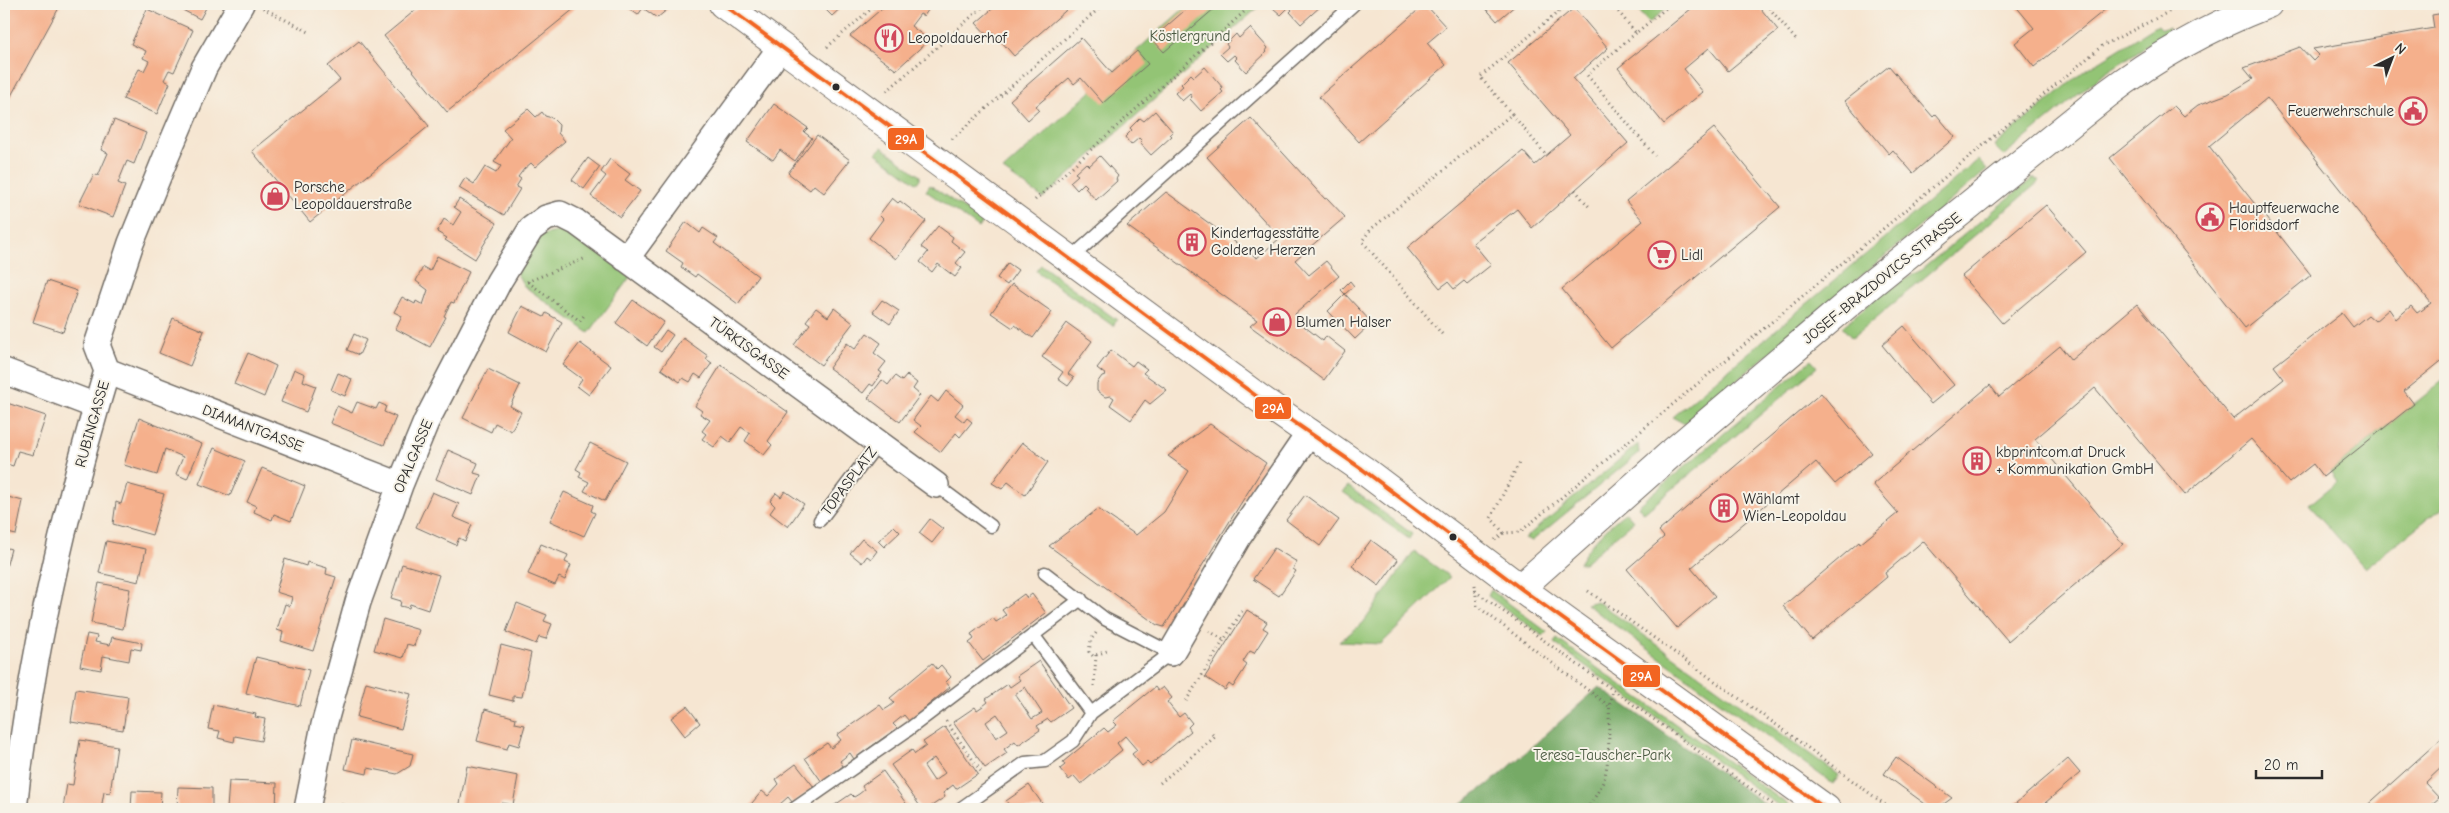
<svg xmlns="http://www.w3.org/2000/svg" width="2449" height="813" viewBox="0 0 2449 813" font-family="'Comic Neue',sans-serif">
<rect width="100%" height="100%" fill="#f7f3e8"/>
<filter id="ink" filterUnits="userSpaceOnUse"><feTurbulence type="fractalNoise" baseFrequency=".02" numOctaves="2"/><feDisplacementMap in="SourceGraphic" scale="10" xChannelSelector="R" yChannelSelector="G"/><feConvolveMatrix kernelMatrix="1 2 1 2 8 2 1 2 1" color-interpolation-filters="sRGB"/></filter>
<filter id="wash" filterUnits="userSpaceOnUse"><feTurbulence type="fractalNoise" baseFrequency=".0096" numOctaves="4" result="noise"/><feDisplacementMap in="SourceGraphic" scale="20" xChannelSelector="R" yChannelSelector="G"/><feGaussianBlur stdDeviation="1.12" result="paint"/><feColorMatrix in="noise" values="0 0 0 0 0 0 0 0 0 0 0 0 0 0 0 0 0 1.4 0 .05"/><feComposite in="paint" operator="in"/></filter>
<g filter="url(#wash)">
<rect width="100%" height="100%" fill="#f6e6d2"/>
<path fill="#93c474" stroke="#5f7850" d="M1189 4H1262L1043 198 1003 170Z
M1632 4H1671L1649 23Z
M2158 25 2162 29 2168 27 2167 32 2098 78 2004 156 1994 146 2084 71Z
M882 147 920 176V180L916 183 876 153Z
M1978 160 1987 170 1685 424 1672 417Z
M2033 178 2040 181 1852 338 1842 327 1877 297 1921 270Z
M930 185 983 222 979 228 926 191Z
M564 230 593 247 630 277 589 333 524 286 516 272 538 236Z
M1041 265 1117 320 1113 326 1036 271Z
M1811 360 1817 367 1644 513 1638 506Z
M2445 379V505L2365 568 2309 505 2337 482 2330 472Z
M1638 444 1639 453 1532 541 1525 538Z
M1348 486 1412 534 1409 539 1343 492Z
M1626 512 1634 521 1584 563H1579C1592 541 1607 527 1626 512Z
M1414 551 1450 577 1381 644 1339 642 1363 623Z
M1491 590 1547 632 1543 636 1488 596Z
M1593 602 1599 603 1839 775 1833 784 1586 604Z
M1557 639 1794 809H1783L1554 643Z"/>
<path fill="#76aa66" stroke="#506a48" d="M1599 687 1772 809H1454L1499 776Z"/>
<g id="blocks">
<path fill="#f5b08c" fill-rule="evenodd" d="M4 4H61L6 105 4 104Z
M171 4H208L200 19Z
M414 4H580L447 112 384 36 418 8Z
M626 4H674L657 18 643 8 638 15 624 5Z
M820 4H845L832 16Z
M887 4H936L931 6 924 16 920 14 911 26 929 40 896 70 850 36Z
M998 4H1073L1014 56 993 32 989 37 976 23Z
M1192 4H1211L1215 8 1164 52 1152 39Z
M1278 4H1321L1322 5 1301 24 1290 12 1292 10 1289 7 1281 15 1273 8Z
M1425 4 1446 27 1427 43 1446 65 1359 142 1319 97Z
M1482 4H1517L1497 21Z
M1697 4H1757L1778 30 1728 71 1709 48 1684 69 1703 92 1664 124 1618 68Z
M2014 4H2112L2034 67 2015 43 2034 28Z
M1574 8 1608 48 1573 79 1628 143 1532 228 1517 209 1473 243 1491 265 1467 284 1464 281 1454 289 1448 282 1440 288 1407 248 1523 151 1535 165 1570 135 1508 63Z
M147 9 193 30 174 72 169 70 164 80 170 83 157 114 123 99 139 69 144 71 149 61 143 58 146 51 131 44Z
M2445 13V358L2404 391 2414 404 2323 477 2313 464 2289 483 2251 439 2185 495 2095 388 2035 439 2123 544 2008 641 1923 541 1885 573 1887 577 1812 640 1783 606 1859 542 1860 544 1898 513 1873 484 1990 385 1999 397 2060 346 2071 360 2137 304 2233 419 2284 379 2274 366 2342 313 2353 327 2368 315 2375 321 2389 309 2396 319 2411 306 2417 313 2431 303 2267 98 2209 146 2311 275 2245 328 2110 158 2174 106 2184 116 2198 105 2228 94 2253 79 2244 68 2300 47 2313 61 2319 55 2313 49 2434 28 2432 15Z
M1250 28 1268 48 1266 51 1267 52 1246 72 1235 60 1237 58 1234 55 1227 61 1220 54 1228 47 1226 44 1236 34 1239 38Z
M1081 38 1112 73 1137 51 1148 64 1103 103 1081 78 1074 84 1069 78 1036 106 1039 110 1028 120 1010 100Z
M359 41 429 126 310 222 252 151 340 80 328 66Z
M1889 66 1933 117 1936 114 1955 137 1913 173 1893 150 1889 154 1845 101Z
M1205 67 1223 88 1221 90 1223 92 1201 111 1190 99 1192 97 1190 94 1182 101 1175 93 1183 86 1181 84 1191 74 1194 77Z
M774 104 808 128 804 132 812 138 795 161 780 150 773 160 747 142Z
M528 109 536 117 542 112 545 116 552 118 559 125 558 133 565 141 535 167 531 163 524 169 518 177 521 179 516 187 520 189 504 215 459 188 465 178 474 184 485 167 496 173 501 166 494 162 511 138 503 129Z
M1155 111 1173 132 1170 134 1172 136 1151 155 1140 143 1142 141 1139 138 1131 145 1125 137 1132 130 1130 128 1140 118 1144 121Z
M1251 118 1325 199 1327 198 1345 217 1295 260 1309 275 1326 261 1339 276 1295 314 1300 323 1323 341 1326 336 1345 351 1324 380 1250 326 1257 320 1127 226 1166 192 1257 258 1280 238 1207 157Z
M114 120 146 133 134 164 127 161 118 183 125 186 113 217 79 204 94 174 98 176 108 153 101 150Z
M1714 128 1780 207 1611 348 1562 289 1643 221 1626 201Z
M817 135 850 160 824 193 814 185 810 190 788 173Z
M1100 156 1118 176 1116 179 1117 181 1096 200 1085 188 1087 186 1084 183 1077 190 1070 182 1078 175 1075 173 1086 163 1089 166Z
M588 158 600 167 584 189 572 180Z
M610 159 630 174 625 180 640 191 620 217 591 196 606 176 601 172Z
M892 198 898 203 900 201 926 221 896 259 869 238 883 219 879 215Z
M459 199 497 223 475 259 445 240 447 238 437 232 444 219 453 225 461 212 454 207Z
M2046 205 2086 252 2002 323 1962 276Z
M686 222 700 233 703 228 718 238 714 243 758 276 738 304 697 274 695 277 681 267 683 263 666 251Z
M938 226 953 237 951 241 965 252 956 263 962 268 955 277 938 264 932 272 920 262 928 252 921 247Z
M437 256 469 272 454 303 451 302 444 316 446 317 430 347 396 329 402 316 394 312 402 297 415 304 416 301 423 305 428 290 416 281 423 267 430 271Z
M1008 263 1018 270 1007 285 997 278Z
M47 281 77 291 63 332 33 322Z
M1350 281 1354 286 1345 294 1341 290Z
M1012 284 1052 312 1033 338 1015 325 1013 328 991 313Z
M1345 294 1372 323 1355 339 1328 311Z
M633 300 664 322 647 346 616 323Z
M882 300 899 311 890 324 873 312Z
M522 306 544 317 546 313 562 322 546 352 509 332Z
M816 308 828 317 834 308 853 323 821 365 794 345 810 324 806 321Z
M173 318 204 331 190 366 159 353Z
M1067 323 1092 341 1068 374 1074 378 1068 386 1058 379 1063 372 1042 357Z
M1904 326 1954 385 1931 404 1882 345Z
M666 330 673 335 661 352 654 347Z
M867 333 881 343 874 353 886 362 879 371 882 373 873 386 870 384 863 393 829 368 847 343 855 349Z
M354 334 366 340 359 355 347 350Z
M683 338 708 356 706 359 712 363 701 378 695 374 690 382 683 378 680 382 661 369Z
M580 343 611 366 589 395 577 386 582 379 563 365Z
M1111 350 1132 366 1136 361 1147 369 1143 373 1167 390 1150 404 1145 400 1131 420 1110 405 1114 398 1111 396 1105 397 1097 391V383L1102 376 1106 375 1097 368Z
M248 353 276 366 264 397 234 384Z
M721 365 788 412 768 441 772 445 764 455 745 441 750 433 741 427 730 442 722 436 714 447 702 439 706 434 702 431 710 420 700 414 702 411 695 406Z
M294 369 305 374 303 381 316 386 306 412 281 402Z
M488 369 520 385 510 406 521 412 511 431 495 423 491 432 463 418Z
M338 373 352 379 345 396 331 390Z
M907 375 917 383 913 389 920 395 900 422 868 398 882 380 888 385 895 376 902 381Z
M946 391 963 405 955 415 964 422 967 418 972 422 960 437 956 433 941 452 915 432 921 426 913 420 931 396 938 402Z
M1821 393 1872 453 1835 484 1816 462 1691 568 1715 596 1677 628 1627 569 1664 537 1659 531Z
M4 402 46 416 33 455 18 451 13 466 4 463Z
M357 402 376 409 379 403 386 406 384 412 396 417 384 445 330 423 337 406 352 413Z
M139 418 202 444 187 479 176 474 183 457 165 449 157 475 124 465Z
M1210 424 1266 463 1164 627 1157 625 1049 546 1098 509 1136 535 1164 512 1189 471 1168 456Z
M1022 442 1048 462 1025 495 1008 482 1002 489 992 483Z
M590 443 626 461 605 501 584 491 589 482 579 477 581 472 576 469Z
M214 448 245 461 230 496 199 484Z
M448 450 478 463 474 473 481 475 473 495 436 479Z
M262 468 305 486 291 521 274 514 272 520 254 512 256 506 247 502Z
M127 484 164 494 152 535 113 524 116 502 121 504Z
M785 491 804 504 788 527 770 513 775 506 770 501 776 493 781 497Z
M432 492 459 504 453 517 472 525 465 541 459 538 456 545 416 527Z
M564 492 593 505 591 511 595 513 584 536 550 521Z
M1305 495 1339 520 1320 546 1286 520Z
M4 496 23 501 16 535 4 532Z
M930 519 943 529 932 543 919 533Z
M894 526 900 532 884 547 878 541Z
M862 539 877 551 871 559 867 556 862 563 850 553Z
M1371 540 1398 560 1379 586 1352 566Z
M106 541 146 549 139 582 99 573Z
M541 544 568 555 565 562 571 565 565 580 559 577 555 585 528 574Z
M4 547 11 549 4 575Z
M1274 548 1297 562 1293 569 1296 571 1279 596 1253 579Z
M285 559 306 566 307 562 327 568 326 574 336 577 313 651 281 641 283 632 277 630 285 604 290 606 292 597 276 592Z
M402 564 439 575 428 610 410 604 409 608 400 606 401 601 391 598Z
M99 583 130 589 123 629 91 623Z
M1024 594 1027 598 1032 594 1046 613 983 661 969 643 974 639 971 634 993 618 996 622 1001 619 1006 615 1002 610Z
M517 603 547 615 544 621 552 624 546 639 539 637 536 644 506 632Z
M1247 610 1267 622 1263 628 1268 631 1254 653 1250 651 1246 657 1243 662 1247 665 1233 687 1229 684 1225 690 1205 677Z
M383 619 419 630 414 646 407 644 403 658 374 650Z
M87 634 97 636 95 642 110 645 112 637 142 643 141 650 131 648 129 661 103 656 101 670 80 666Z
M501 645 531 653 522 697 513 696V701L489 695Z
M256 657 309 670 300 706 246 693Z
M1039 661 1071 708 1051 722 1048 719 1037 726 1040 730 1018 745 1015 741 1004 749 1007 753 985 768 953 722 975 707 977 710 983 706 988 702 986 699 1008 684 1010 687 1020 680 1017 676ZM1025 687 1042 713 1032 719 1015 694ZM997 714 1008 730 996 738 986 722Z
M932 663 937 669 941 665 951 677 946 682 950 687 909 721 904 715 893 724 897 728 854 759 850 753 840 761 843 766 822 782 805 758 827 743 831 748 841 740 837 735 880 705 884 710 889 707 894 703 890 698Z
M366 682 411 694 401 729 357 717Z
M1155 687 1158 691 1163 687 1172 698 1167 702 1179 717 1184 713 1192 723 1188 727 1191 731 1150 765 1147 762 1142 766 1132 754 1137 750 1125 736 1117 743 1122 750 1081 784 1074 776 1069 780 1060 769 1065 765 1063 762 1104 728 1108 732 1117 725 1113 721Z
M76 689 128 697 123 730 71 722Z
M213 705 256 714 255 717 265 719 261 741 235 736 234 742 218 738 220 731 208 729Z
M687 706 700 723 685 736 671 718Z
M485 709 516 718 515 723 525 725 519 746 509 743 507 749 477 741Z
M945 727 978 774 956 789 953 785 943 793 945 797 927 809H922L891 765 912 750 915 754 926 746 923 742ZM934 758 945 773 934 781 924 766Z
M2445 735V764L2425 783 2439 798 2426 809H2363Z
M80 740 117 746 110 793 104 792 101 809 63 808 67 784 73 785Z
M352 740 413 754 410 766 397 774 368 768 367 774 345 769Z
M1896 757 1952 798 1937 809H1932L1884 774Z
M2068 759 2080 773 2038 809H2009Z
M796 764 814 787 793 803 788 797 779 805 784 809H747L762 791 768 796 779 784 776 779Z
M467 766 518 776 513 805 501 803 499 809H459Z
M883 771 910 809H878L873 802 862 809H829L851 794 854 797 859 794 864 790 862 786Z
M229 781 277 783 276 809H227Z
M1029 785 1046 809H1003L1009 805 1006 801Z
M178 787 212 788V809H177Z
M132 791 161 792 160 809H131Z
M341 804 364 808V809H340Z"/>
</g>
</g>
<g filter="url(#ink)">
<use href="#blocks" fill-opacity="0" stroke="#726c65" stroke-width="1"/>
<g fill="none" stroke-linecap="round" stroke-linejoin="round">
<g stroke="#726c65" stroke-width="15">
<path id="lane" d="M1071 258 1354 4
M936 485 991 526
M820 520 879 442
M1034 636 1091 713
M794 809 909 729 1081 599
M960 809 1025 763 1045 761 1073 741 1091 713 1171 653 1105 619 1045 573"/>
</g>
<g stroke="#726c65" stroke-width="28">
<path id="street" d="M626 259 781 47
M4 371 96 406
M107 371 400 485
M1171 653 1239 536 1310 432
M14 809C30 661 64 513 107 371L97 345 131 243 166 157 204 68 241 4
M307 809 324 725 358 602 400 485 426 422 499 281 531 229 546 218 560 214 576 222 936 485"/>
</g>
<g stroke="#726c65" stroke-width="30">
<path id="secondary" d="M723 4 1259 398 1362 469 1520 588 1826 809
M1520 588 1674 451 1870 285 2107 94C2157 56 2209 27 2268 4"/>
</g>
<path stroke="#726c65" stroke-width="3" stroke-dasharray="1 4" stroke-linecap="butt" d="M1612 4 1636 33 1671 4
M1766 4 1796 40
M263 8 311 33
M1636 33 1587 75 1655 156
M827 47 877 4
M887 91 986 4
M1512 114 1546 155
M952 139 1104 4
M1575 190 1591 209
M1035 200 1244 12 1237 4
M527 282 586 258
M528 282 580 321 585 314
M1442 334 1362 241 1370 230 1512 114 1480 77 1568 4
M1504 533 1491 518 1519 463
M1495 540 1504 533 1520 532 2102 46 2184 4
M1475 585 1477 606 1609 706
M1475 591 1779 809
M1588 591 1785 731 1891 809
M1209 631 1224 640
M1096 633 1091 640 1089 652 1093 656 1107 651
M1094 686 1096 655
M1186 701 1242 611
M946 721 982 773
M1160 783 1215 737 1212 734
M1587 809C1593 799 1603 787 1605 775 1612 747 1606 719 1612 690"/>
<use href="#lane" stroke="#fff" stroke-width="12"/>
<use href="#street" stroke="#fff" stroke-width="25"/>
<use href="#secondary" stroke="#fff" stroke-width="28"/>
<g stroke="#f7f3e8" stroke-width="8">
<path id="bus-1" d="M723 4 1259 398 1362 469 1520 588 1826 809"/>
</g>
<use href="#bus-1" stroke="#f26522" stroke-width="4"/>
</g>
</g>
<defs>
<g id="restaurant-ring" transform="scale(1.4375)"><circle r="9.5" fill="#f7f3e8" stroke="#d1495b" stroke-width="1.5"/><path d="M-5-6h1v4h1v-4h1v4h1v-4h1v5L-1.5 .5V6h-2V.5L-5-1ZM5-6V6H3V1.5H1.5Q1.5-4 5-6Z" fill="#d1495b"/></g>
<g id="civic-ring" transform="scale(1.4375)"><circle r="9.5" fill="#f7f3e8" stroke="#d1495b" stroke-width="1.5"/><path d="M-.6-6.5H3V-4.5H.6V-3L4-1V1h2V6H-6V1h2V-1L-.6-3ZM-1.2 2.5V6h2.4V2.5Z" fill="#d1495b"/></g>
<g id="shop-ring" transform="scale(1.4375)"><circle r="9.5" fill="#f7f3e8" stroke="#d1495b" stroke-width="1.5"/><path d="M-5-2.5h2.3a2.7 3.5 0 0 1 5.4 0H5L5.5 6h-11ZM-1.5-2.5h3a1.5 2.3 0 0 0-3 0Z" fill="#d1495b"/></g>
<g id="building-ring" transform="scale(1.4375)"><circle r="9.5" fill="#f7f3e8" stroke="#d1495b" stroke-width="1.5"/><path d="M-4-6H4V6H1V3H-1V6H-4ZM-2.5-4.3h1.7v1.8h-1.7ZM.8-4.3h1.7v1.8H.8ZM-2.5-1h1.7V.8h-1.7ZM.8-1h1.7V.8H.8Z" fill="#d1495b"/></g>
<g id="supermarket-ring" transform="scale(1.4375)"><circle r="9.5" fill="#f7f3e8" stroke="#d1495b" stroke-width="1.5"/><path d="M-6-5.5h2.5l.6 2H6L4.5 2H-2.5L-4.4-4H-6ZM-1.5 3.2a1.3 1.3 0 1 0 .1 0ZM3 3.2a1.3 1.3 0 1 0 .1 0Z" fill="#d1495b"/></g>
</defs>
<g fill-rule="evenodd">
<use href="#restaurant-ring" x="889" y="38"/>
<use href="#civic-ring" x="2413" y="111"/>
<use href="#shop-ring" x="275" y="196"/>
<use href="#civic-ring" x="2210" y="217"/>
<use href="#building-ring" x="1192" y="242"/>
<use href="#supermarket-ring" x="1662" y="255"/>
<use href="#shop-ring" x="1277" y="322"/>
<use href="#building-ring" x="1977" y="461"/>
<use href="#building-ring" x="1724" y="508"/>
</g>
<g fill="#2b2b2b" stroke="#f7f3e8" stroke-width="2">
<circle cx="836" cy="87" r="4.5"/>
<circle cx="1453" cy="537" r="4.5"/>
</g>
<g text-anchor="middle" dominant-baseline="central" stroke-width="4" stroke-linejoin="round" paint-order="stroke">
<g font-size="15" fill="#4a5941" stroke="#f7f3e8">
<text x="1190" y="36">Köstlergrund</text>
<text x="1602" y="755">Teresa-Tauscher-Park</text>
</g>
<g font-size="15" fill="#2b2b2b" stroke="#f7f3e8" text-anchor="start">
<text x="908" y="38">Leopoldauerhof</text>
<text x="2394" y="111" text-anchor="end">Feuerwehrschule</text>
<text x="294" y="187">Porsche<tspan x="294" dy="17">Leopoldauerstraße</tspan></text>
<text x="2229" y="208">Hauptfeuerwache<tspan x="2229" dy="17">Floridsdorf</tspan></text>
<text x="1211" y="233">Kindertagesstätte<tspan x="1211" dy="17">Goldene Herzen</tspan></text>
<text x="1681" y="255">Lidl</text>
<text x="1296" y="322">Blumen Halser</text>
<text x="1996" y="452">kbprintcom.at Druck<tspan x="1996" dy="17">+ Kommunikation GmbH</tspan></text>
<text x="1743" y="499">Wählamt<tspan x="1743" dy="17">Wien-Leopoldau</tspan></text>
</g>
<g font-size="15" fill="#2b2b2b" stroke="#f7f3e8">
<text transform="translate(1882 278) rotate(-39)">JOSEF-BRAZDOVICS-STRASSE</text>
<text transform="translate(749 348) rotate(36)">TÜRKISGASSE</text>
<text transform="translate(92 424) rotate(-74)">RUBINGASSE</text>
<text transform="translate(253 428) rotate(21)">DIAMANTGASSE</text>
<text transform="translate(413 456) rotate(-67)">OPALGASSE</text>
<text transform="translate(849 481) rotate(-53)">TOPASPLATZ</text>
</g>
</g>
<g stroke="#f7f3e8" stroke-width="2">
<rect x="887" y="127" width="38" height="24" rx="5" fill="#f26522"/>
<rect x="1254" y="396" width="38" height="24" rx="5" fill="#f26522"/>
<rect x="1622" y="664" width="39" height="24" rx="5" fill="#f26522"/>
</g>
<g font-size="14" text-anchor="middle" font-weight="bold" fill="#fff">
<text x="906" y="144">29A</text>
<text x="1273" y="413">29A</text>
<text x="1641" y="681">29A</text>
</g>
<rect width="2449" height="813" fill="none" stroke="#f7f3e8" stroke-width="20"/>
<g transform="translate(2392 58) rotate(42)" stroke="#f7f3e8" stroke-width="4" paint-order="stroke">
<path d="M0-4L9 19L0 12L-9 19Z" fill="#2b2b2b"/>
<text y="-8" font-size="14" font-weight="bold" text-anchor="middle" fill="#2b2b2b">N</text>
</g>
<path d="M2256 770v8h66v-8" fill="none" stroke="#2b2b2b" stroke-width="2.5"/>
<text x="2264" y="770" font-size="15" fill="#2b2b2b" stroke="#f7f3e8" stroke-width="4" paint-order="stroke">20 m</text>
</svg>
